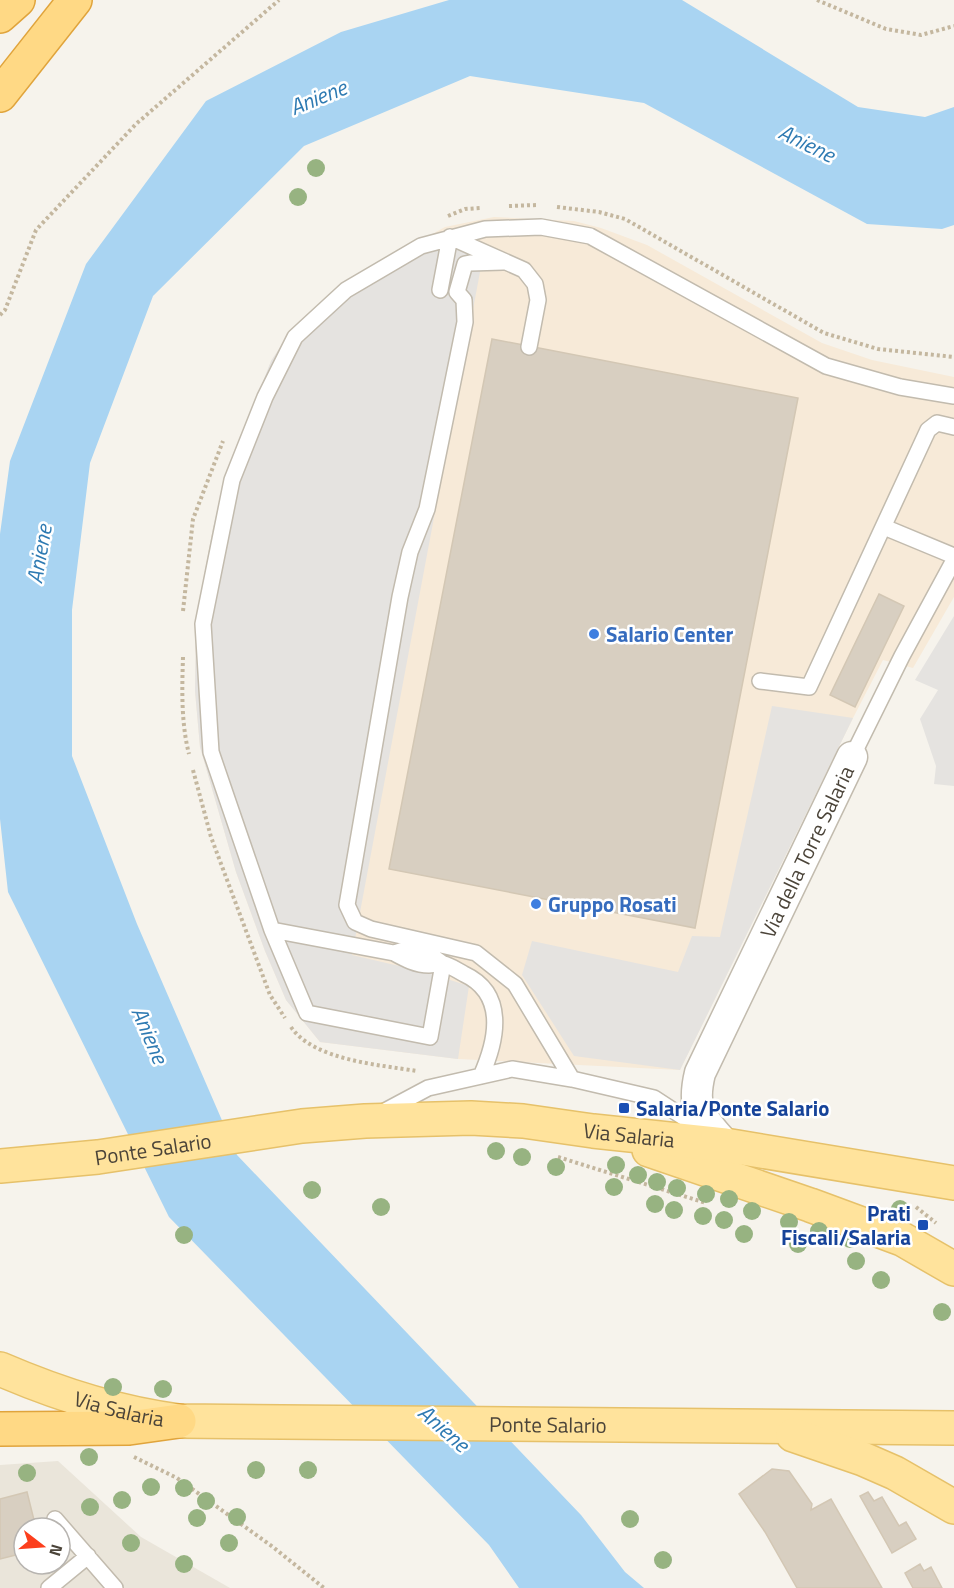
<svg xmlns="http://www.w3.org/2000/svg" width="954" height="1588" viewBox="0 0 954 1588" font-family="'Titillium Web',sans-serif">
<rect width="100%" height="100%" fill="#f6f3ec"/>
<path fill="#eae5da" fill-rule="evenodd" d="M58 1461 141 1537 230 1588H0V1465ZM24 1528H60V1564H24Z"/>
<path fill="#f7ead8" d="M494 217 574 221 601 228 647 245 822 343 872 360 954 377V597L913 668 883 660 853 718 680 1070 458 1059 320 1042 286 1000 265 951 236 872 200 747 195 691 196 619 213 528 271 361 291 331 348 280 445 227Z"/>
<path fill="#e5e3e0" d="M420 241 483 256 352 955 425 972 469 986 458 1059 320 1042 286 1000 265 951 236 872 200 747 195 691 196 619 213 528 225 478 271 361 291 331 348 280Z
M954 616V786L934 784 936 766 920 719 938 690 915 680Z
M772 706 853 718 680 1070 574 1056 522 975 532 941 678 972 692 936 720 937Z"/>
<path fill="#a9d4f2" d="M449 0H682L858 107 925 117 954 107V225L942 229 867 224 644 103 470 76 304 146 153 296 90 463 72 610V756L137 924 237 1155 581 1515 625 1572 644 1588H519L489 1545 169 1217 8 892 0 819V534L10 461 86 264 206 101 341 32Z"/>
<path fill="#d8cfc1" stroke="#d3c7b4" stroke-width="1.5" d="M492 339 798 398 695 928 389 869Z
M879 594 904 606 855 707 830 695Z
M772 1469 789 1471 812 1504 811 1510 831 1499 882 1588H797L765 1532 739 1494Z
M27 1492 36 1528H24V1553L0 1559V1499Z
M868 1492 874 1501 882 1497 899 1526 906 1522 916 1539 892 1553 860 1496Z
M920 1564 924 1571 931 1567 942 1588H913L905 1573Z"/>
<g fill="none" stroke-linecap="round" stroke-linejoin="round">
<g stroke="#c2bbae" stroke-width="18">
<path id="service" d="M450 237 524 270 535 284 538 300 529 347
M503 262 470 263 465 264 457 292 464 300 465 322 427 509 410 552 400 597 347 905 355 922 371 929 476 953 515 984 572 1079 654 1098 703 1130
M440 290 450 237
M884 527 954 556
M760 681 809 687 928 430 937 423 954 427
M852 757 902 656 954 560
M272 930 307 1013 430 1037 443 964C429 953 412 946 394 953
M481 1076C497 1040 507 994 464 974 458 971 450 965 443 964 439 963 433 965 429 965 416 965 405 959 394 953L272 930 211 752 203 624 232 480 265 397 295 337 346 290 421 246 485 229 541 227 590 236 826 366 900 387 954 396
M383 1112 428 1088 512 1069 572 1079
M55 1519 115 1588
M49 1588 88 1556"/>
</g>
<g stroke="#c2bbae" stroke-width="33">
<g id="minor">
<path id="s1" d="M725 1145C701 1117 691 1110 700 1073L852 757"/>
</g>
</g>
<g stroke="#e6c16a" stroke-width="36">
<g id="primary">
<path d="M649 1150 810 1205 902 1239 954 1269"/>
<path id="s2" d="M0 1166 98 1157 302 1126 365 1121 471 1118 523 1121 593 1131 725 1145 954 1183"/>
<path id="s3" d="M0 1369C58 1394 116 1413 179 1421L954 1428"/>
<path d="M793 1435 863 1459 895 1473 954 1507"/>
</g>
</g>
<g stroke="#e0a43c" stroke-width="36">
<path id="trunk" d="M0 16 18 0
M0 95 75 0
M0 1429 129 1428 179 1421"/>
</g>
<path stroke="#c4b79f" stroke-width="4" stroke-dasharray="3 3" stroke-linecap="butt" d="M817 0 886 29 921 35 954 26
M509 206 537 205
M557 207 599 212 625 219 824 333 878 349 954 357
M448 216 465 209 481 208
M0 315 5 310 36 230 136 124 279 0
M183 611 193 519 223 441
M183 657C182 689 181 723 189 754
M193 770 211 837 270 995 285 1018
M291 1027C313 1060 380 1065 417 1071
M558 1157 706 1203
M916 1207 936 1223
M134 1457 177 1478 273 1547 324 1588"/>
<use href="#service" stroke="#fff" stroke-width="15"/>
<use href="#minor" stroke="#fff" stroke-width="30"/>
<use href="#primary" stroke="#ffe39c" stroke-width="33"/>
<use href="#trunk" stroke="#ffd985" stroke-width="33"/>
</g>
<g fill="#97b381">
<circle cx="316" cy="168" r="9"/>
<circle cx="298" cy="197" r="9"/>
<circle cx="496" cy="1151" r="9"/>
<circle cx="522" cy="1157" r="9"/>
<circle cx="616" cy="1165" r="9"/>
<circle cx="556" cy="1167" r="9"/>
<circle cx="638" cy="1175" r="9"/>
<circle cx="657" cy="1182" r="9"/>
<circle cx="614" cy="1187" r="9"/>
<circle cx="677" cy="1188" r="9"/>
<circle cx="312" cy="1190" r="9"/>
<circle cx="706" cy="1194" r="9"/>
<circle cx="729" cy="1199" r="9"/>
<circle cx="655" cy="1204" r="9"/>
<circle cx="381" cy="1207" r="9"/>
<circle cx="900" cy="1209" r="9"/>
<circle cx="674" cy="1210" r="9"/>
<circle cx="752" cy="1211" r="9"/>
<circle cx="703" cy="1216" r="9"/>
<circle cx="724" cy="1220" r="9"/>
<circle cx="789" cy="1222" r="9"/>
<circle cx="819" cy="1231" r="9"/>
<circle cx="744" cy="1234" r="9"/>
<circle cx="184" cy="1235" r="9"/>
<circle cx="850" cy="1239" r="9"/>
<circle cx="798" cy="1244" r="9"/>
<circle cx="856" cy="1261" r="9"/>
<circle cx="881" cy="1280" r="9"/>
<circle cx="942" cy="1312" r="9"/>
<circle cx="113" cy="1387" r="9"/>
<circle cx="163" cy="1389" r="9"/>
<circle cx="89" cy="1457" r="9"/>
<circle cx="256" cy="1470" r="9"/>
<circle cx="308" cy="1470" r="9"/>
<circle cx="27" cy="1473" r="9"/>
<circle cx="151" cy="1487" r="9"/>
<circle cx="184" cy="1488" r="9"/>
<circle cx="122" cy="1500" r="9"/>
<circle cx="206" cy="1501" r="9"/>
<circle cx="90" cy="1507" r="9"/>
<circle cx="237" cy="1517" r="9"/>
<circle cx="197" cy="1518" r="9"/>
<circle cx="630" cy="1519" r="9"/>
<circle cx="131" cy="1543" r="9"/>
<circle cx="229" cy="1543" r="9"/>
<circle cx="663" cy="1560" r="9"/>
<circle cx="184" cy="1564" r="9"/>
</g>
<g fill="#3f7fe0" stroke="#fff" stroke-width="2">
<circle cx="594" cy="634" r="6"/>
<circle cx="536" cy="904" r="6"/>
</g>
<g fill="#1a4fb4" stroke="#fff" stroke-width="2">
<rect x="618" y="1102" width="12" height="12" rx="3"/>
<rect x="917" y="1219" width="12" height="12" rx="3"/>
</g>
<g text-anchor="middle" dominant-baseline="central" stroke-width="5" stroke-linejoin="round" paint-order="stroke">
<g font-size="21" font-weight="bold" fill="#366cbe" stroke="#fff" text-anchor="start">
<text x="606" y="634">Salario Center</text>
<text x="548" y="904">Gruppo Rosati</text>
</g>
<g font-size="21" fill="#4b4439" stroke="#fff">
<text stroke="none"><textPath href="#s1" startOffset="327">Via della Torre Salaria</textPath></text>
<text stroke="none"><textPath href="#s2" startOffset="633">Via Salaria</textPath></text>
<text stroke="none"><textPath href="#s2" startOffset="154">Ponte Salario</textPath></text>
<text stroke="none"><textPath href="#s3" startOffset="126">Via Salaria</textPath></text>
<text stroke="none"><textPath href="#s3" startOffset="556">Ponte Salario</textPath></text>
</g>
<g font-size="21" font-weight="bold" fill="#164399" stroke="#fff" text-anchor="start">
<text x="636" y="1108">Salaria/Ponte Salario</text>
<text x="911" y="1213" text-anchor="end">Prati<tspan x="911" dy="24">Fiscali/Salaria</tspan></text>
</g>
<g font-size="22" font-style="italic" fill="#2e7ab2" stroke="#fff">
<text transform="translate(318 97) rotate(-22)">Aniene</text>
<text transform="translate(807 143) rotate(26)">Aniene</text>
<text transform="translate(39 554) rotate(-80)">Aniene</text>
<text transform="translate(150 1035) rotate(67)">Aniene</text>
<text transform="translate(444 1428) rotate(41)">Aniene</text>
</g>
</g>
<g transform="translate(42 1546) rotate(107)"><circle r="28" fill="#ffffff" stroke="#b7b4b0" stroke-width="1.5"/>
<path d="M0-4.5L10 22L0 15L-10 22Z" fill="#fc3f1d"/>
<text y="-9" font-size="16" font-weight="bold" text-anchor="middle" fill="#4b4439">N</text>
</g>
</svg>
